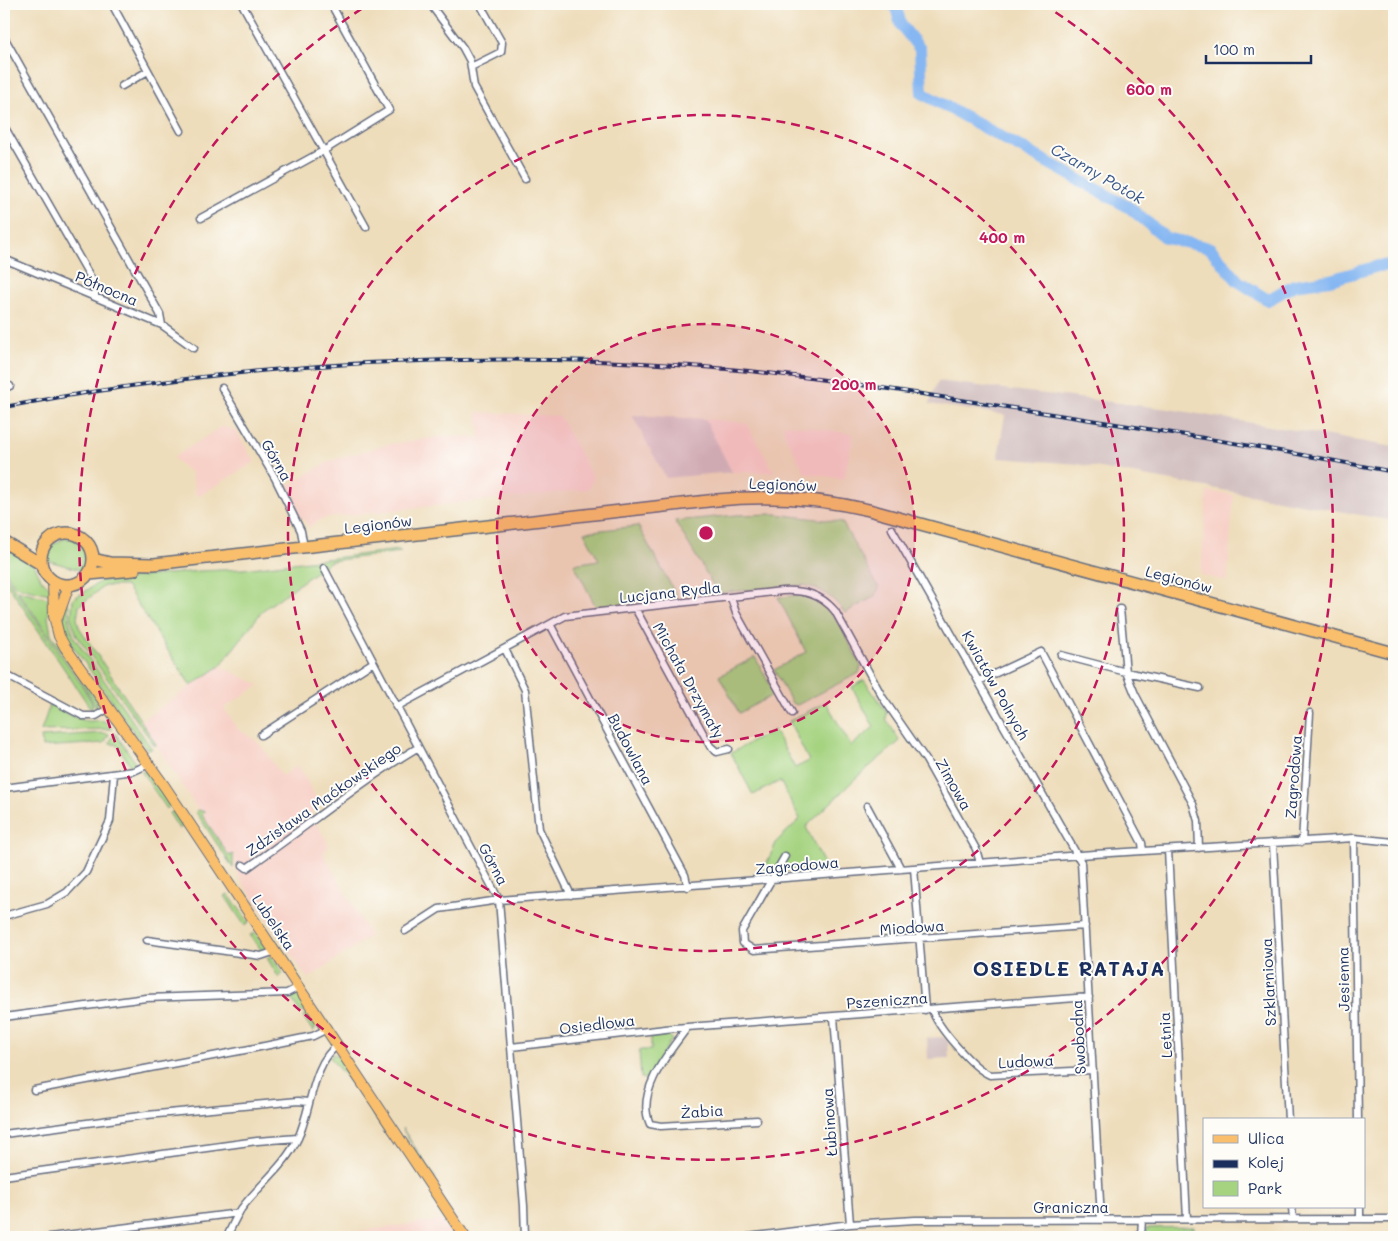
<svg xmlns="http://www.w3.org/2000/svg" width="1398" height="1241" viewBox="0 0 1398 1241" font-family="Mali,sans-serif">
<rect width="100%" height="100%" fill="#fdfcf7"/>
<filter id="ink" filterUnits="userSpaceOnUse"><feTurbulence type="fractalNoise" baseFrequency=".02" numOctaves="2"/><feDisplacementMap in="SourceGraphic" scale="10" xChannelSelector="R" yChannelSelector="G"/><feConvolveMatrix kernelMatrix="1 2 1 2 8 2 1 2 1" color-interpolation-filters="sRGB"/></filter>
<filter id="wash" filterUnits="userSpaceOnUse"><feTurbulence type="fractalNoise" baseFrequency=".0096" numOctaves="4" result="noise"/><feDisplacementMap in="SourceGraphic" scale="20" xChannelSelector="R" yChannelSelector="G"/><feGaussianBlur stdDeviation="1.12" result="paint"/><feColorMatrix in="noise" values="0 0 0 0 0 0 0 0 0 0 0 0 0 0 0 0 0 1.4 0 .05"/><feComposite in="paint" operator="in"/></filter>
<g filter="url(#wash)">
<rect width="100%" height="100%" fill="#edb"/>
<path fill="#f7d1c8" d="M477 412 559 416 593 478 589 489 324 518 308 527 304 519 297 517 283 488 330 461 385 445 446 436 480 438Z
M705 419 746 423 774 472H732Z
M784 424 853 434 844 479 805 473 784 432Z
M222 426 236 431 255 462 197 497 191 473 173 458Z
M1207 491 1234 495 1227 581 1201 575Z
M220 666 259 685 224 708 238 729 259 743 282 776 298 765 320 805 310 813 329 845 323 853 370 936 308 979 239 877 233 854 229 857 201 815 205 812 198 810 141 721Z
M442 1220 453 1237H316Z
M895 1228V1237H817L865 1232Z"/>
<path fill="#d2bfc0" d="M938 381 1169 409 1394 447V521L1078 464 998 458 1005 415 929 404Z
M632 415 705 419 732 472 666 478Z
M943 1037 948 1041 949 1058 928 1059 927 1038Z"/>
<path fill="#a5d380" stroke="#60816f" d="M775 514 842 522 879 588 874 597 845 613C833 597 822 589 803 585L718 593 675 521 737 515Z
M638 526 678 598 596 607 574 564 599 560 584 532Z
M65 538C83 538 93 555 84 571L46 560 50 546Z
M4 547 35 566 41 579 50 588 49 594 15 586 4 569Z
M399 550 401 552 331 561 263 610 220 666 191 686 126 586H104L79 606 77 619 79 627 156 744 155 746 77 636 71 619 73 599 101 581 199 571 243 569Z
M4 574 81 684 92 703 93 712 4 579Z
M17 590 51 599 48 617 51 634 97 701V709L80 679Z
M800 595C835 602 846 638 861 666L859 673 797 705 792 703 774 670 806 652 778 597Z
M65 602 68 603 69 621 74 637 152 749H148L144 746 70 642 63 623Z
M755 657 775 694 739 713 719 676Z
M864 680 887 713 886 719 900 741 857 777 806 827 825 866 762 873 777 841 800 819 780 781 753 795 731 753 774 730 795 768 809 761 789 721 826 702 851 746 874 727 852 687Z
M50 704C60 709 72 717 83 720 97 724 102 714 112 729L41 731Z
M103 733 109 734 104 743 42 747 41 737Z
M115 733 135 762 133 769 117 745 109 743Z
M141 771 148 772 170 806 167 809Z
M198 810 205 812 202 815 229 856 233 854V868L196 812Z
M174 811 184 825 179 829 169 813Z
M228 894 249 922 245 926 225 896Z
M255 933 268 951 264 954 250 935Z
M271 956 283 973 279 978 267 958Z
M293 993 297 995 307 1009 301 1013 289 995Z
M309 1012 317 1025 313 1032 303 1016Z
M669 1035 672 1039 647 1079 641 1078 639 1050H651V1037Z
M334 1054 340 1057 364 1093 360 1096 330 1057Z
M370 1103 390 1131 387 1135 366 1104Z
M402 1128 436 1179 431 1176Z
M1194 1227V1237H1146L1147 1228Z"/>
<g fill="none" stroke-linecap="round" stroke-linejoin="round">
<path stroke="#86b7f2" stroke-width="12" d="M895 4 901 25 920 49 922 93 1130 208 1166 238 1210 248 1238 281 1268 300 1294 285 1330 280 1378 266 1394 265"/>
</g>
</g>
<g filter="url(#ink)">
<g fill="none" stroke-linecap="round" stroke-linejoin="round">
<g stroke="#656c7f" stroke-width="9">
<path id="street" d="M112 4 181 131
M242 4 366 227
M430 4 463 48 470 61 474 87 525 179
M4 37 160 314 162 325
M471 67 501 52 502 43 480 4
M122 86 148 71
M4 126 95 285V296
M201 218 325 150 389 110 331 4
M4 259 162 325 194 348
M4 388 10 386
M222 388 275 478 301 531 304 547
M892 529 1081 862 1101 1219
M324 568 499 900 524 1206 525 1237
M731 598 736 613 792 713
M635 608 710 746 717 752 729 749
M1120 609 1126 672 1135 694 1193 804 1198 821 1199 848
M550 624 685 875 688 887
M505 649 525 690 539 829 571 895
M1061 655 1126 672 1200 688
M4 674 83 716H96L109 708
M979 681 1041 652 1142 843 1143 851
M396 707 565 616 782 591C804 590 821 594 835 611L883 698 926 760 976 849 980 863
M261 735 372 663
M4 788 134 771 149 764
M867 806 901 869
M1354 838 1358 1120
M1302 842 1310 713
M1273 844 1288 1120
M1168 850 1187 1219
M785 856 742 931 743 943 754 950 1085 926
M243 865 247 868 254 863C309 825 360 782 417 748
M914 868 925 1010
M4 916 47 904 67 892 86 872 110 821 114 774
M405 931 439 909 499 900 1094 854 1354 838 1394 842
M147 940 261 956 276 951
M932 1009C936 1026 974 1069 990 1075L1093 1070
M4 1017 146 998 287 993 299 987
M834 1017 850 1224
M687 1028C669 1052 635 1092 650 1124L661 1126 757 1120
M511 1047 674 1028 1089 997
M34 1090 250 1049 313 1036 327 1029
M4 1134 147 1115 298 1101 308 1102
M4 1176 257 1141 298 1138
M1292 1207 1293 1219
M1360 1207V1218
M50 1237 239 1213
M227 1237C232 1226 237 1213 245 1204 263 1182 286 1164 298 1138 311 1111 312 1063 338 1045
M748 1237 850 1224 915 1220 1394 1219
M1141 1237 1142 1219"/>
</g>
<g stroke="#656c7f" stroke-width="12">
<path id="primary" d="M53 581 54 616 59 636 65 647 165 787 465 1237
M58 616 69 585"/>
</g>
<g stroke="#656c7f" stroke-width="14">
<path id="highway" d="M41 559a26 26 0 1 1 52 0a26 26 0 1 1-52 0Z
M4 542 41 564
M93 559 110 563 154 564 717 500C769 495 818 498 869 510L1394 653
M89 574 134 570"/>
</g>
<use href="#street" stroke="#fff" stroke-width="6"/>
<use href="#primary" stroke="#f9bf6d" stroke-width="10"/>
<use href="#highway" stroke="#f9bf6d" stroke-width="11"/>
<g stroke="#1b2f5e" stroke-width="4">
<path id="rail" d="M4 407C230 364 461 350 691 366 804 374 915 393 1026 410 1149 429 1272 448 1394 472"/>
</g>
<use href="#rail" stroke="#fdfcf7" stroke-width="2" stroke-dasharray="5.5" stroke-linecap="butt"/>
</g>
</g>
<circle cx="706" cy="533" r="209" fill="#c2185b" fill-opacity=".12"/>
<g fill="none" stroke="#c2185b" stroke-width="2.5" stroke-dasharray="9 6">
<circle cx="706" cy="533" r="209"/>
<circle cx="706" cy="533" r="418"/>
<path d="M1043 4A627 627 0 1 1 369 4"/>
</g>
<g text-anchor="middle" dominant-baseline="central" stroke-width="4" stroke-linejoin="round" paint-order="stroke">
<g font-size="15" fill="#1b2f5e" stroke="#fdfcf7">
<text transform="translate(107 288) rotate(23)">Północna</text>
<text transform="translate(277 460) rotate(60)">Górna</text>
<text transform="translate(783 484) rotate(2)">Legionów</text>
<text transform="translate(378 524) rotate(-7)">Legionów</text>
<text transform="translate(1179 579) rotate(15)">Legionów</text>
<text transform="translate(670 592) rotate(-6)">Lucjana Rydla</text>
<text transform="translate(689 680) rotate(61)">Michała Drzymały</text>
<text transform="translate(996 685) rotate(61)">Kwiatów Polnych</text>
<text transform="translate(631 749) rotate(62)">Budowlana</text>
<text transform="translate(1293 777) rotate(-86)">Zagrodowa</text>
<text transform="translate(954 784) rotate(60)">Zimowa</text>
<text transform="translate(323 799) rotate(-35)">Zdzisława Maćkowskiego</text>
<text transform="translate(494 864) rotate(62)">Górna</text>
<text transform="translate(797 865) rotate(-5)">Zagrodowa</text>
<text transform="translate(274 922) rotate(56)">Lubelska</text>
<text transform="translate(912 927) rotate(-4)">Miodowa</text>
<text transform="translate(1343 979) rotate(-91)">Jesienna</text>
<text transform="translate(1268 982) rotate(-93)">Szklarniowa</text>
<text transform="translate(887 1000) rotate(-4)">Pszeniczna</text>
<text transform="translate(597 1024) rotate(-7)">Osiedlowa</text>
<text transform="translate(1165 1035) rotate(-93)">Letnia</text>
<text transform="translate(1078 1037) rotate(-93)">Swobodna</text>
<text transform="translate(1026 1061) rotate(-3)">Ludowa</text>
<text transform="translate(702 1111) rotate(-4)">Żabia</text>
<text transform="translate(829 1122) rotate(-94)">Łubinowa</text>
<text x="1071" y="1207">Graniczna</text>
</g>
<g font-size="16" font-style="italic" fill="#3b588a" stroke="#fdfcf7">
<text transform="translate(1098 173) rotate(30)">Czarny Potok</text>
</g>
<g font-size="20" font-weight="bold" letter-spacing="1" fill="#1b2f5e" stroke="#fdfcf7">
<text x="1069" y="968">OSIEDLE RATAJA</text>
</g>
</g>
<circle cx="706" cy="533" r="8" fill="#c2185b" stroke="#fdfcf7" stroke-width="2.5"/>
<g font-size="15" text-anchor="middle" font-weight="bold" fill="#c2185b" stroke="#fdfcf7" stroke-width="4" stroke-linejoin="round" paint-order="stroke">
<text x="1149" y="95">600 m</text>
<text x="1002" y="243">400 m</text>
<text x="854" y="390">200 m</text>
</g>
<rect width="1398" height="1241" fill="none" stroke="#fdfcf7" stroke-width="20"/>
<rect x="1203" y="1118" width="162" height="90" fill="#fdfcf7" stroke="#a3aaba"/>
<rect x="1213" y="1135" width="25" height="8" fill="#f9bf6d" stroke="#a3aaba"/>
<text x="1248" y="1144" font-size="15" fill="#1b2f5e">Ulica</text>
<rect x="1213" y="1160" width="25" height="8" fill="#1b2f5e" stroke="#a3aaba"/>
<text x="1248" y="1168" font-size="15" fill="#1b2f5e">Kolej</text>
<rect x="1213" y="1181" width="25" height="15" fill="#a5d380" stroke="#a3aaba"/>
<text x="1248" y="1194" font-size="15" fill="#1b2f5e">Park</text>
<path d="M1206 55v8h105v-8" fill="none" stroke="#1b2f5e" stroke-width="2.5"/>
<text x="1213" y="55" font-size="15" fill="#1b2f5e" stroke="#fdfcf7" stroke-width="4" paint-order="stroke">100 m</text>
</svg>
